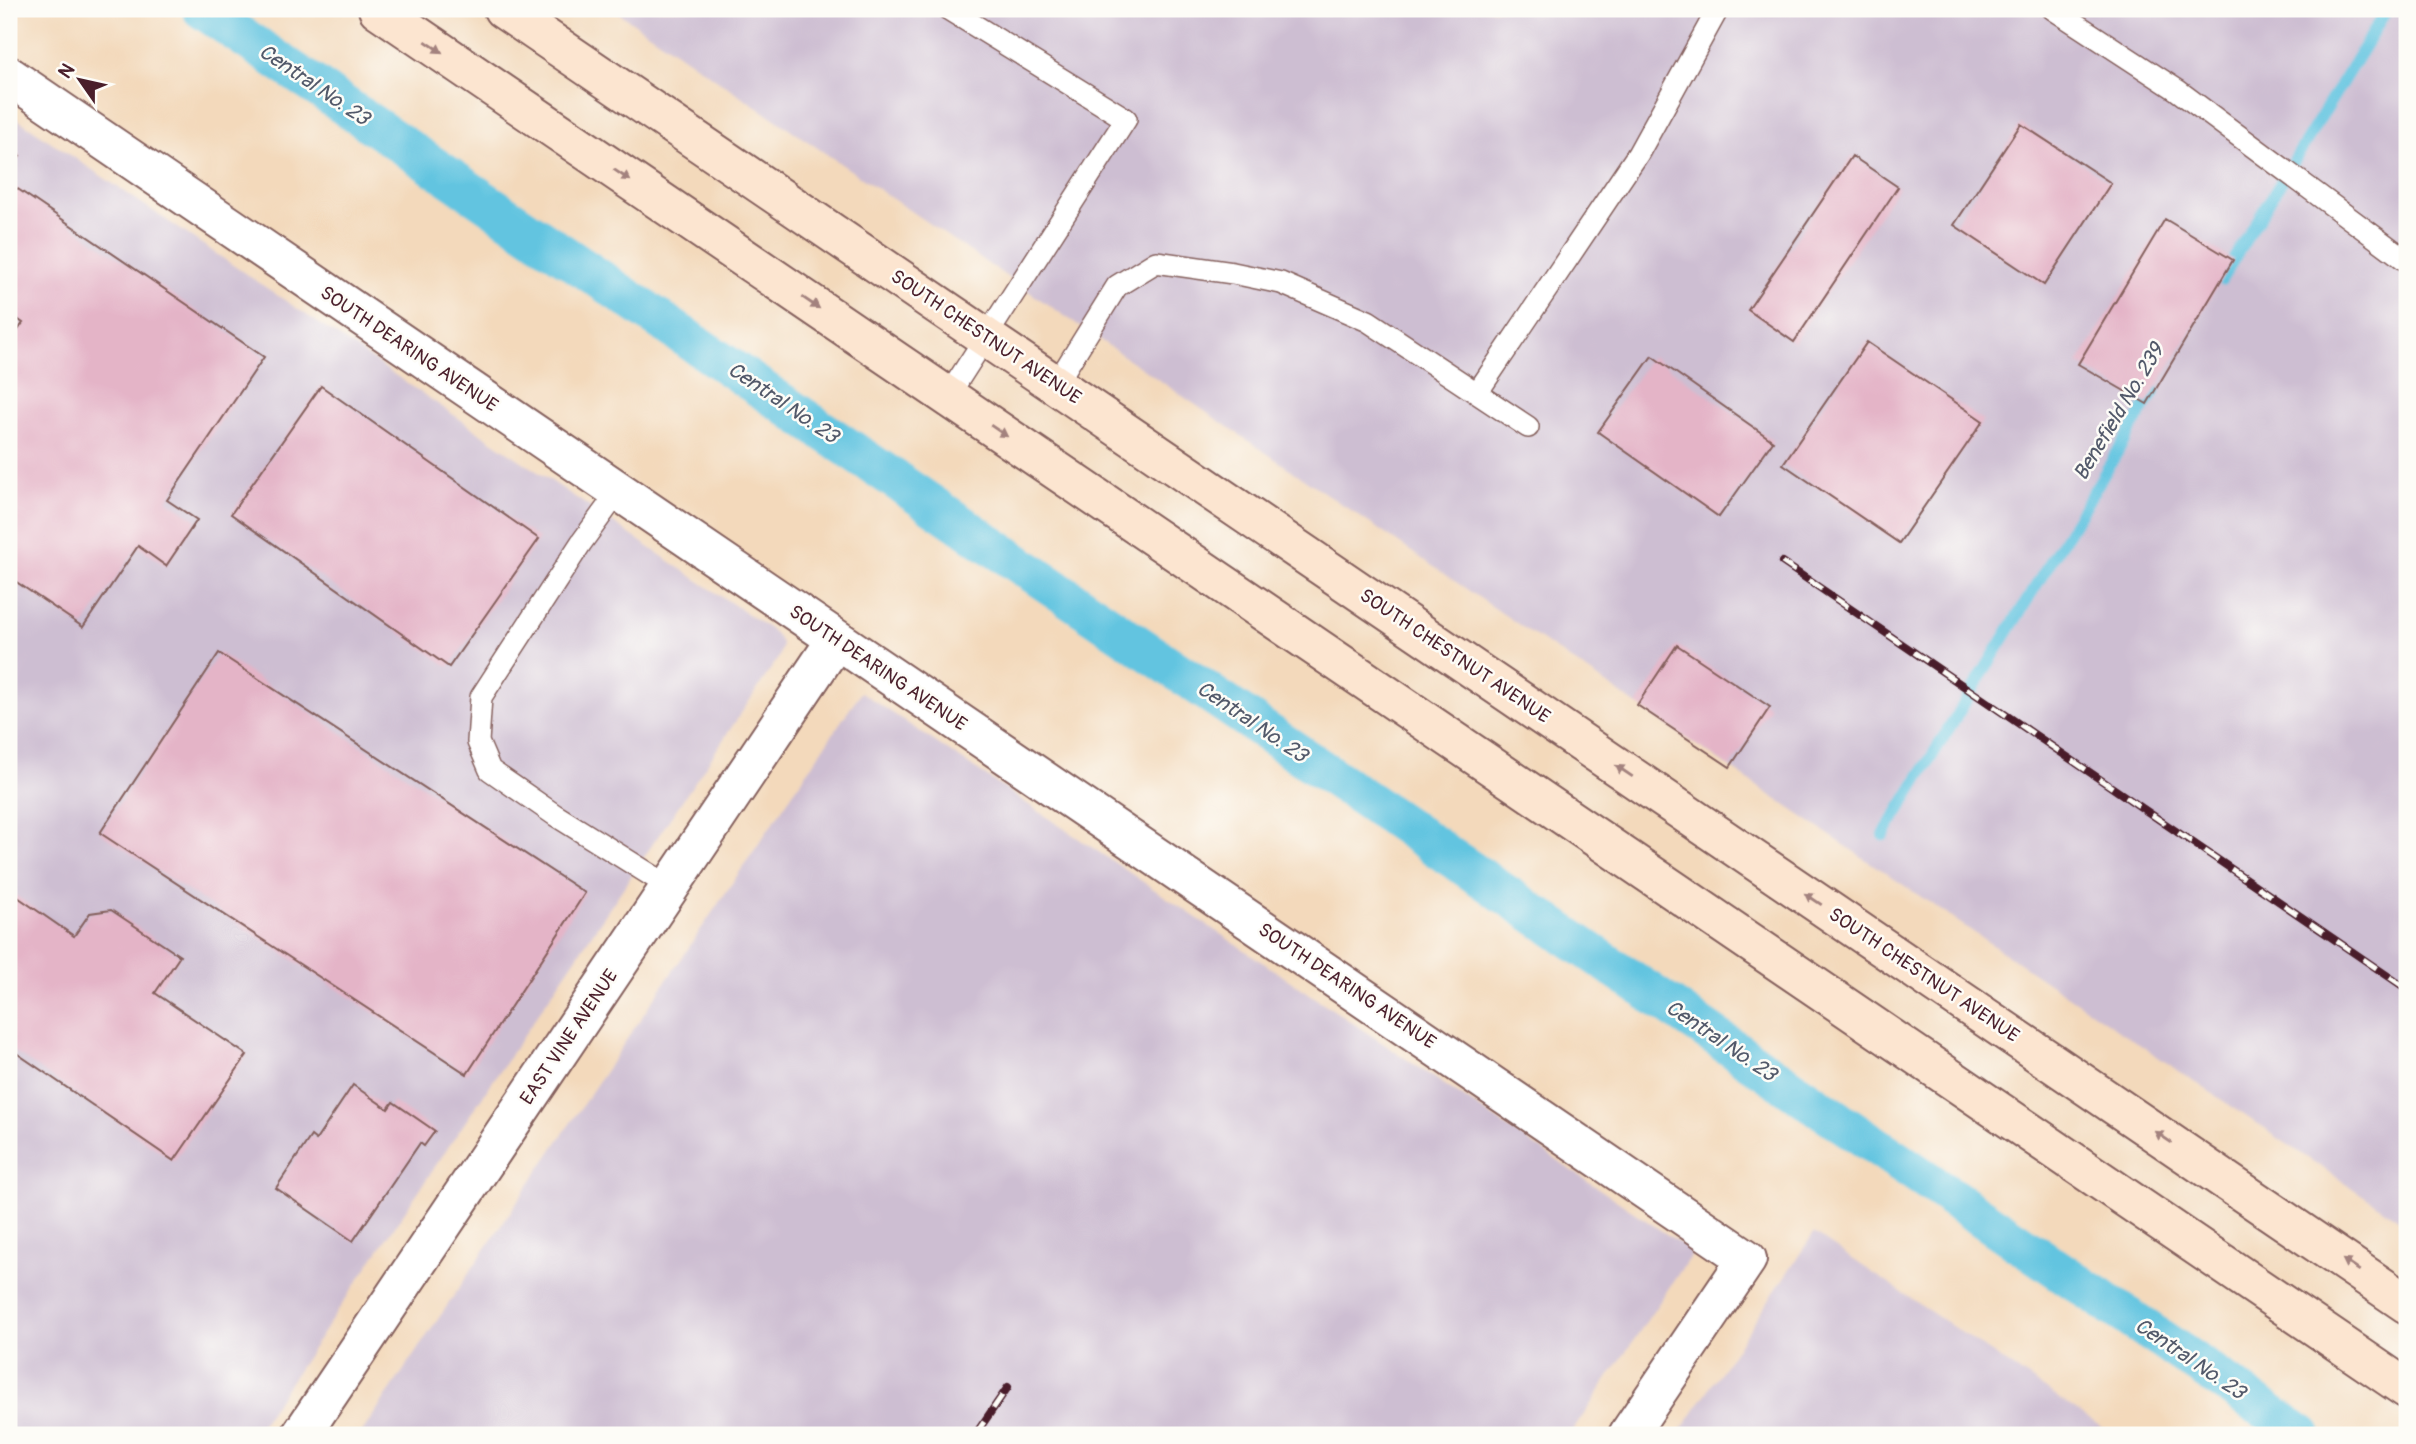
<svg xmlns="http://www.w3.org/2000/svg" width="2416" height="1444" viewBox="0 0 2416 1444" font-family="Pangolin,sans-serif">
<rect width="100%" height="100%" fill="#fdfcf7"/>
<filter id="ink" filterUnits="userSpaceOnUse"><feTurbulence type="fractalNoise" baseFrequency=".0143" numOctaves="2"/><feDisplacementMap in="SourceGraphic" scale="14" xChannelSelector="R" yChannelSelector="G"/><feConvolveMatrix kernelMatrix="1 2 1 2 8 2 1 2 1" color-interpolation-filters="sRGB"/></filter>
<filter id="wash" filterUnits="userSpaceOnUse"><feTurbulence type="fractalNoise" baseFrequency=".00686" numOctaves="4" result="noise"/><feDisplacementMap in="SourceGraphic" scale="28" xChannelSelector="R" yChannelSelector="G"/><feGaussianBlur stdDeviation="1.57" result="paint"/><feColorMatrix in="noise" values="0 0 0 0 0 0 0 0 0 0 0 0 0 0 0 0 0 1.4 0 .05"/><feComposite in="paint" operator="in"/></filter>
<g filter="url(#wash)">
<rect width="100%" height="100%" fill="#f3d9bb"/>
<path fill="#cdbed2" d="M613 9H2407V1225L1637 705Z
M10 114 774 632 782 644 779 657 254 1435H9Z
M861 692 1693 1252 1570 1435H360Z
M1814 1233 2113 1435H1678Z"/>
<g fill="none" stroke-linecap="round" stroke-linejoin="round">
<path stroke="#62c4e0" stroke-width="12" d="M2221 280 2387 9
M1884 835 2154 392"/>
<path stroke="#62c4e0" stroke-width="40" d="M202 9 2302 1435"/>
</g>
<g id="blocks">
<path fill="#e4b4c7" d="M2021 124 2111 183 2044 285 1954 225Z
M9 148 20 156 9 173Z
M1852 156 1898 187 1794 342 1748 310Z
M9 183 264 357 167 500 197 520 166 566 138 546 83 627 9 577V339L11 340 23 323 9 313Z
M2165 219 2233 260 2147 404 2078 364Z
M1867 342 1983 421 1899 543 1783 464Z
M1652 356 1773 441 1719 517 1598 432Z
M321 386 539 539 449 667 231 514Z
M1677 645 1770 707 1730 767 1637 705Z
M219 653 585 893 467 1074 100 833Z
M9 891 74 936 90 913 111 910 180 956 155 993 247 1055 174 1161 9 1048Z
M353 1085 388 1109 393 1102 435 1131 424 1146 420 1143 353 1241 276 1188 311 1136 316 1140Z"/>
</g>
</g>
<g filter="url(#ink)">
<use href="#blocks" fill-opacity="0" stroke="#85605d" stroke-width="2"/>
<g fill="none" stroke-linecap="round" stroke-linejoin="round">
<g stroke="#85605d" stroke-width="24">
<path id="lane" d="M2053 9 2177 90 2407 261
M1056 384 1117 286 1156 262 1233 273 1281 283 1368 321 1528 427
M1477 393 1638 154 1718 9
M948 396 1126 119 948 9
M618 492 581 543 481 697 478 742 490 770 555 815 670 887"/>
</g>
<g stroke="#85605d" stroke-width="42">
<path id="street" d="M9 76 1747 1259 1628 1435
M301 1435 836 640"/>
</g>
<g stroke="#85605d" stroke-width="42">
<path id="secondary" d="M378 9 2407 1389
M503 9 2407 1304"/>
</g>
<use href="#lane" stroke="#fff" stroke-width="21"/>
<use href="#street" stroke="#fff" stroke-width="38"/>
<use href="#secondary" stroke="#fce5d0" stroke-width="38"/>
<g stroke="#4a1f2b" stroke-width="8">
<path id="rail" d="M1782 562 2407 989
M975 1435 1008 1387"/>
</g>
<use href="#rail" stroke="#fdfcf7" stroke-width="5" stroke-dasharray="16" stroke-linecap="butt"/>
</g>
<defs><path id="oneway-solid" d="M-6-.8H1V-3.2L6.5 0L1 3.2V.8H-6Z" transform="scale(1.75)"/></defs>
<g fill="#a3827e">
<use href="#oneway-solid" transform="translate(434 47) rotate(34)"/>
<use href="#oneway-solid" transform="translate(622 175) rotate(34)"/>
<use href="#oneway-solid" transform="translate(811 303) rotate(34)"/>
<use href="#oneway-solid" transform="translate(999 431) rotate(34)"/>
<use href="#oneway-solid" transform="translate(1624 771) rotate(-146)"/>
<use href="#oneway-solid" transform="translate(1813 899) rotate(-146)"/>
<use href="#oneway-solid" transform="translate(2163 1137) rotate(-146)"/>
<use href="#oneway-solid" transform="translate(2351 1265) rotate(-146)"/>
</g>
</g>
<g text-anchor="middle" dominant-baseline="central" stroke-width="5" stroke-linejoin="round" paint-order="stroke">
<g font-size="19" fill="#4a1f2b" stroke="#fdfcf7">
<text transform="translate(986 337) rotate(34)">SOUTH CHESTNUT AVENUE</text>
<text transform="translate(409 349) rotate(34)">SOUTH DEARING AVENUE</text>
<text transform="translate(1455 656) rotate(34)">SOUTH CHESTNUT AVENUE</text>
<text transform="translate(878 668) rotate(34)">SOUTH DEARING AVENUE</text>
<text transform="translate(1924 975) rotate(34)">SOUTH CHESTNUT AVENUE</text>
<text transform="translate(1347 986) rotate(34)">SOUTH DEARING AVENUE</text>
<text transform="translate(569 1037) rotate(-56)">EAST VINE AVENUE</text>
</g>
<g font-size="21" font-style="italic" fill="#52596a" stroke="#fdfcf7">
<text transform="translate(314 85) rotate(34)">Central No. 23</text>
<text transform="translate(783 403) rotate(34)">Central No. 23</text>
<text transform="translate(2119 412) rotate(-59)">Benefield No. 239</text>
<text transform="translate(1252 722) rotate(34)">Central No. 23</text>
<text transform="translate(1721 1041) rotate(34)">Central No. 23</text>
<text transform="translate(2190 1359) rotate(34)">Central No. 23</text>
</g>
</g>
<rect width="2416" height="1444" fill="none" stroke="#fdfcf7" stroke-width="35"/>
<g transform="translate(80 80) rotate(304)" stroke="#fdfcf7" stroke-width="5" paint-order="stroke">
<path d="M0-5L12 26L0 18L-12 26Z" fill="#4a1f2b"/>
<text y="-10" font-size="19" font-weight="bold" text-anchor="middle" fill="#4a1f2b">N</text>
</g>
</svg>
